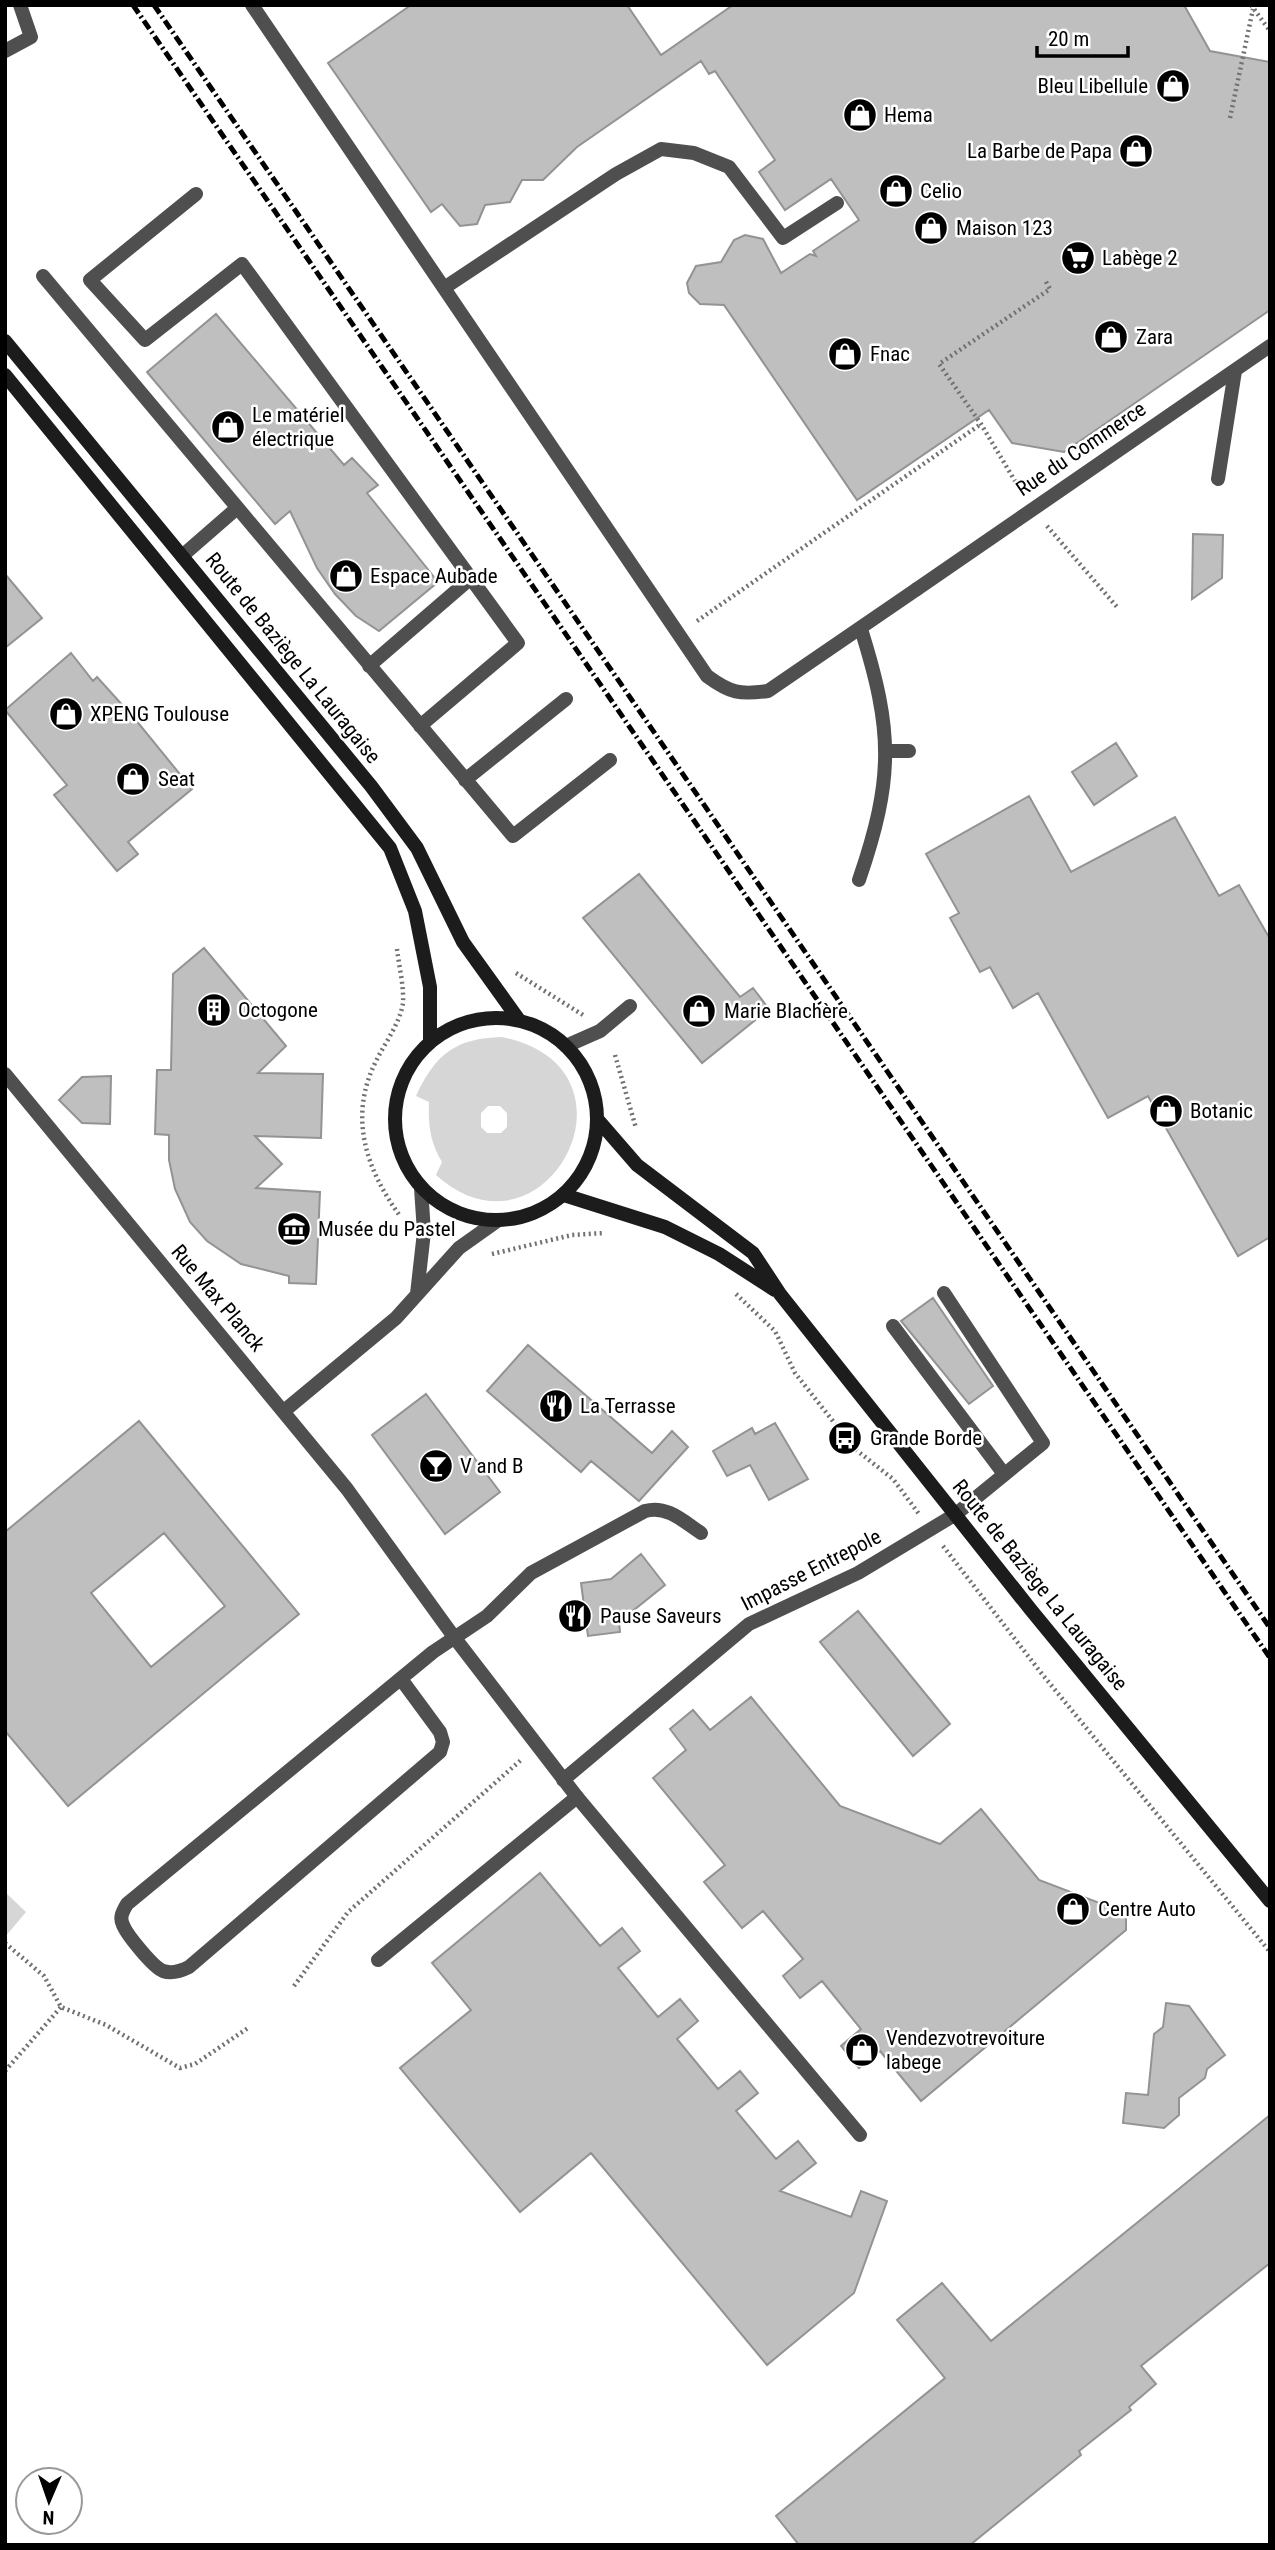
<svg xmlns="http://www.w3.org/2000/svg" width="1275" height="2550" viewBox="0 0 1275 2550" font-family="'Roboto Condensed',sans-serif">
<rect width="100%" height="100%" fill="#fff"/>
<path fill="#d6d6d6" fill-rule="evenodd" d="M502 1037C654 1068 545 1273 436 1175L442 1162C430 1142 428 1125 429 1102L416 1096C435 1055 455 1038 502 1037ZM488 1106H500L507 1113V1127L501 1133H487L481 1127V1113Z
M5 1892 26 1912 5 1937Z"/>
<path fill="#bfbfbf" stroke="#939393" stroke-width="2" fill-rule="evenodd" d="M411 5H627L661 55 733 5H1184L1210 51 1270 62V310L1064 452 1012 443 989 410 857 500 724 305 700 304 689 293 687 283 696 266 721 262 734 240 745 235 763 239 781 273 810 254 816 256 813 251 859 220 831 179 785 210 759 172 775 160 715 71 709 74 701 61 577 147 543 180H522L510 202 485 205 477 224 460 226 442 204 431 212 328 63Z
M216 314 344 465 352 458 378 485 367 493 438 582 379 631 356 616 335 594 317 568 290 511 275 524 147 372Z
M1193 534 1223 535 1222 578 1192 599Z
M5 574 42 618 5 648Z
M71 653 93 681 97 677 135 719 192 789 128 842 138 854 117 871 54 795 67 785 5 710Z
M1116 743 1137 776 1094 805 1072 772Z
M1029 796 1071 872 1175 817 1219 896 1239 885 1270 939V1237L1238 1256 1148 1096 1108 1118 1038 993 1013 1008 990 967 980 972 950 918 959 913 926 854Z
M639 874 740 997 753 988 769 1009 702 1063 583 918Z
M204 948 286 1046 258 1073 323 1074 321 1138 255 1136 282 1164 256 1188 320 1192 316 1284 289 1283V1276L241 1264 207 1241 190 1222 175 1189 169 1160V1135L155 1134 157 1070H171L173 974Z
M111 1076 110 1124 82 1123 59 1100 82 1077Z
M933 1298 993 1386 969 1404 901 1321Z
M528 1345 652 1453 672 1431 688 1447 639 1501 591 1461 581 1472 487 1391Z
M426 1394 500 1492 445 1534 372 1435Z
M139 1421 299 1614 68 1806 5 1731V1532ZM164 1533 225 1606 151 1667 91 1593Z
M775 1423 808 1479 769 1500 750 1465 727 1476 713 1451 752 1428 755 1434Z
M641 1554 665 1585 619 1622 620 1632 588 1636 581 1583 611 1579Z
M858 1611 950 1724 913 1756 820 1642Z
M751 1697 840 1806 940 1844 981 1809 1039 1880 1118 1910 1126 1918V1930L921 2101 880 2051 859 2068 841 2046 861 2029 822 1981 800 1998 783 1976 803 1959 763 1911 742 1928 704 1882 725 1865 653 1778 686 1750 670 1729 693 1710 710 1730Z
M540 1873 600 1946 622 1928 640 1951 618 1968 658 2017 680 1999 698 2021 677 2039 718 2089 740 2071 758 2093 736 2111 776 2159 798 2141 816 2163 780 2191 851 2217 861 2191 887 2201 854 2293 767 2365 591 2153 520 2212 400 2068 471 2010 432 1963Z
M1166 2003 1189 2006 1225 2055 1207 2069 1205 2078 1179 2098V2115L1164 2128 1123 2123 1126 2093 1148 2095 1154 2034 1163 2027Z
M1270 2115V2263L1141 2366 1156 2384 1129 2407 1131 2410 1079 2451 1081 2455 970 2545H799L776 2516 945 2378 897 2320 942 2283 991 2341Z"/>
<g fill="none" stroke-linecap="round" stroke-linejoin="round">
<path stroke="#717171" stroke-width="4.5" stroke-dasharray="2 3.5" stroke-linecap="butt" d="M1251 5 1270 31
M1230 118 1253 9
M1021 491 981 424 939 364 1050 289 1045 280
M1047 526 1117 607
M697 621 981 424
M397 949C399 966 404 986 403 1003 400 1023 385 1043 376 1061 348 1117 366 1169 400 1216
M516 973 583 1015
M615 1055 636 1128
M492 1254 572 1235 604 1233
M736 1294 775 1331 795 1373 855 1449 893 1479 919 1514
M943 1546 1042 1674 1270 1952
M5 1943 44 1976 61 2007 106 2025 180 2068 195 2064 248 2028
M294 1986 348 1912 521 1760
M5 2071 61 2007"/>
<path stroke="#4f4f4f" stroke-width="14" d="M252 5 707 676C730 693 740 695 768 691L917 589
M5 51 31 37 20 5
M196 194 90 280 145 340 242 264 518 643 420 726
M43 276 513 836 610 760
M444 288 616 174 661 149 694 153 729 167 783 238 837 203
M1218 479 1235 371
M182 556 236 509
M369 666 471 578
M886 751H909
M465 780 566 699
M859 880C894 778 893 731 861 629
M566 1046 600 1031 630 1006
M944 1293 1043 1443 956 1514
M893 1326 1004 1474
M401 1679 440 1732 443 1742 440 1752 189 1967C181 1971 172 1974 163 1971 153 1967 127 1935 123 1925 119 1917 123 1911 127 1904L433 1652 487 1616 531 1573 645 1511C667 1505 683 1521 701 1533
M378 1960 577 1797"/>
<path stroke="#4f4f4f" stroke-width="14" d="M917 589 1270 346
M5 1074 347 1489 454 1637 577 1797 860 2135
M417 1294 424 1232 421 1188
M284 1411 396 1318 459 1248 497 1221
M563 1780 749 1624 858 1573 956 1514"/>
<path stroke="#1c1c1c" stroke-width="14" d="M5 341 371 786 417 848 463 942 519 1020
M5 375 390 848 415 911 430 987V1042
M395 1119a101 101 0 1 1 202 0a101 101 0 1 1-202 0Z
M598 1120 637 1165 753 1253 780 1294 1031 1610 1270 1901
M564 1195 665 1227 719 1254 775 1290"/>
<path stroke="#000" stroke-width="5" stroke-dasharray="10 3.5 2 3.5" stroke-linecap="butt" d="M133 5 1270 1658
M154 5 1270 1628"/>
</g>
<defs>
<g id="shop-disc" transform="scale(1.75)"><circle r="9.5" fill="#000" stroke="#fff"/><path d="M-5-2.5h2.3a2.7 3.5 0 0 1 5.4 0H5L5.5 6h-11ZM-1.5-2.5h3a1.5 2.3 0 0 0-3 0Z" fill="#fff"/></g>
<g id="supermarket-disc" transform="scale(1.75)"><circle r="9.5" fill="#000" stroke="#fff"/><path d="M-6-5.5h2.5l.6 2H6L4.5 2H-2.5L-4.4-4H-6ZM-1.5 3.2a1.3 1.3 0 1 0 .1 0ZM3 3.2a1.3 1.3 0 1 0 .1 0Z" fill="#fff"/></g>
<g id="building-disc" transform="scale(1.75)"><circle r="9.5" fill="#000" stroke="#fff"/><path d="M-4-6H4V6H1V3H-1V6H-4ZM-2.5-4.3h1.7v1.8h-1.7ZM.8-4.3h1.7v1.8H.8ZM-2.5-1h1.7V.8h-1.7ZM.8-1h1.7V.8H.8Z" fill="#fff"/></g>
<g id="museum-disc" transform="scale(1.75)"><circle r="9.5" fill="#000" stroke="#fff"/><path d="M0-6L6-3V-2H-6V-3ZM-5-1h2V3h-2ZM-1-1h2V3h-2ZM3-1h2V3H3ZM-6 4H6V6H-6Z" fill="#fff"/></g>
<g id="restaurant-disc" transform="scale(1.75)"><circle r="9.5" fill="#000" stroke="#fff"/><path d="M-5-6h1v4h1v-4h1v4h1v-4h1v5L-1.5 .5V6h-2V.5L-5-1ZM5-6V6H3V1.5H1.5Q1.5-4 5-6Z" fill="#fff"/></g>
<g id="bus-disc" transform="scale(1.75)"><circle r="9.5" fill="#000" stroke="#fff"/><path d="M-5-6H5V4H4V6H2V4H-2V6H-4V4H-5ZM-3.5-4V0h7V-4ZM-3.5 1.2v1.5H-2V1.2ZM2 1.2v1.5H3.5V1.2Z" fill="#fff"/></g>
<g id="bar-disc" transform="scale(1.75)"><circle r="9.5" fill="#000" stroke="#fff"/><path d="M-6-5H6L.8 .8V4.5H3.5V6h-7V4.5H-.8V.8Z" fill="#fff"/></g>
</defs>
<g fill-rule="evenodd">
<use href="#shop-disc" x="1173" y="86"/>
<use href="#shop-disc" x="860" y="115"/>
<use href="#shop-disc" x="1136" y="151"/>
<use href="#shop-disc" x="896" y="191"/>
<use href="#shop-disc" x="931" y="228"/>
<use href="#supermarket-disc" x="1078" y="258"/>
<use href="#shop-disc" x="1111" y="337"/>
<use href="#shop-disc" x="845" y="354"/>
<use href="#shop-disc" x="228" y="427"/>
<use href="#shop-disc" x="346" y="576"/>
<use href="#shop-disc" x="66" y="714"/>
<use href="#shop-disc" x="133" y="779"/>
<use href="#building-disc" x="214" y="1010"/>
<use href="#shop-disc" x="699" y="1011"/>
<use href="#shop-disc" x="1166" y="1111"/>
<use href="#museum-disc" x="294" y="1229"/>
<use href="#restaurant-disc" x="556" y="1406"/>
<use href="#bus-disc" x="845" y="1438"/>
<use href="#bar-disc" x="436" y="1466"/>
<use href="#restaurant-disc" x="575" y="1616"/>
<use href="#shop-disc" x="1073" y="1909"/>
<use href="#shop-disc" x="862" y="2050"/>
</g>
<g text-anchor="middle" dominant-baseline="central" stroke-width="5" stroke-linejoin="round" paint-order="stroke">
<g font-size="21" fill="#000" stroke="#fff" text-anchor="start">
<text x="1148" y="86" text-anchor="end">Bleu Libellule</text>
<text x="884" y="115">Hema</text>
<text x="1112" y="151" text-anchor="end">La Barbe de Papa</text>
<text x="920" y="191">Celio</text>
<text x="956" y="228">Maison 123</text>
<text x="1102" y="258">Labège 2</text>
<text x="1136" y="337">Zara</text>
<text x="870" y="354">Fnac</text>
<text x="252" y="415">Le matériel<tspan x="252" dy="24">électrique</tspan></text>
<text x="370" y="576">Espace Aubade</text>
<text x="90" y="714">XPENG Toulouse</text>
<text x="158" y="779">Seat</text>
<text x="238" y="1010">Octogone</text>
<text x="724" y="1011">Marie Blachère</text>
<text x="1190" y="1111">Botanic</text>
<text x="318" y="1229">Musée du Pastel</text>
<text x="580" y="1406">La Terrasse</text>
<text x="870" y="1438">Grande Borde</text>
<text x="460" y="1466">V and B</text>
<text x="600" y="1616">Pause Saveurs</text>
<text x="1098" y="1909">Centre Auto</text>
<text x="886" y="2038">Vendezvotrevoiture<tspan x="886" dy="24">labege</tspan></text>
</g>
<g font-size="21" fill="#000" stroke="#fff">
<text transform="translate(1081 449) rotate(-34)">Rue du Commerce</text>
<text transform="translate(293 658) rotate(51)">Route de Baziège La Lauragaise</text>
<text transform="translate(218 1298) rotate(50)">Rue Max Planck</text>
<text transform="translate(811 1570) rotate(-27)">Impasse Entrepole</text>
<text transform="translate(1040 1585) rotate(51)">Route de Baziège La Lauragaise</text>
</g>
</g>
<rect width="1275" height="2550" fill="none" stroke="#000000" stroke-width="14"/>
<g transform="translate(49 2501) rotate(182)"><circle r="33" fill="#ffffff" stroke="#999999" stroke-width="2"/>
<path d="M0-5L12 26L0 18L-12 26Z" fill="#000000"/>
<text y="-10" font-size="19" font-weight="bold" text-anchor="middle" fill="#000000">N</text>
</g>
<path d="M1037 46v10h91v-10" fill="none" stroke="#000000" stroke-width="3.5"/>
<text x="1048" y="46" font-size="21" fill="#000000" stroke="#ffffff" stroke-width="5" paint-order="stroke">20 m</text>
</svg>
